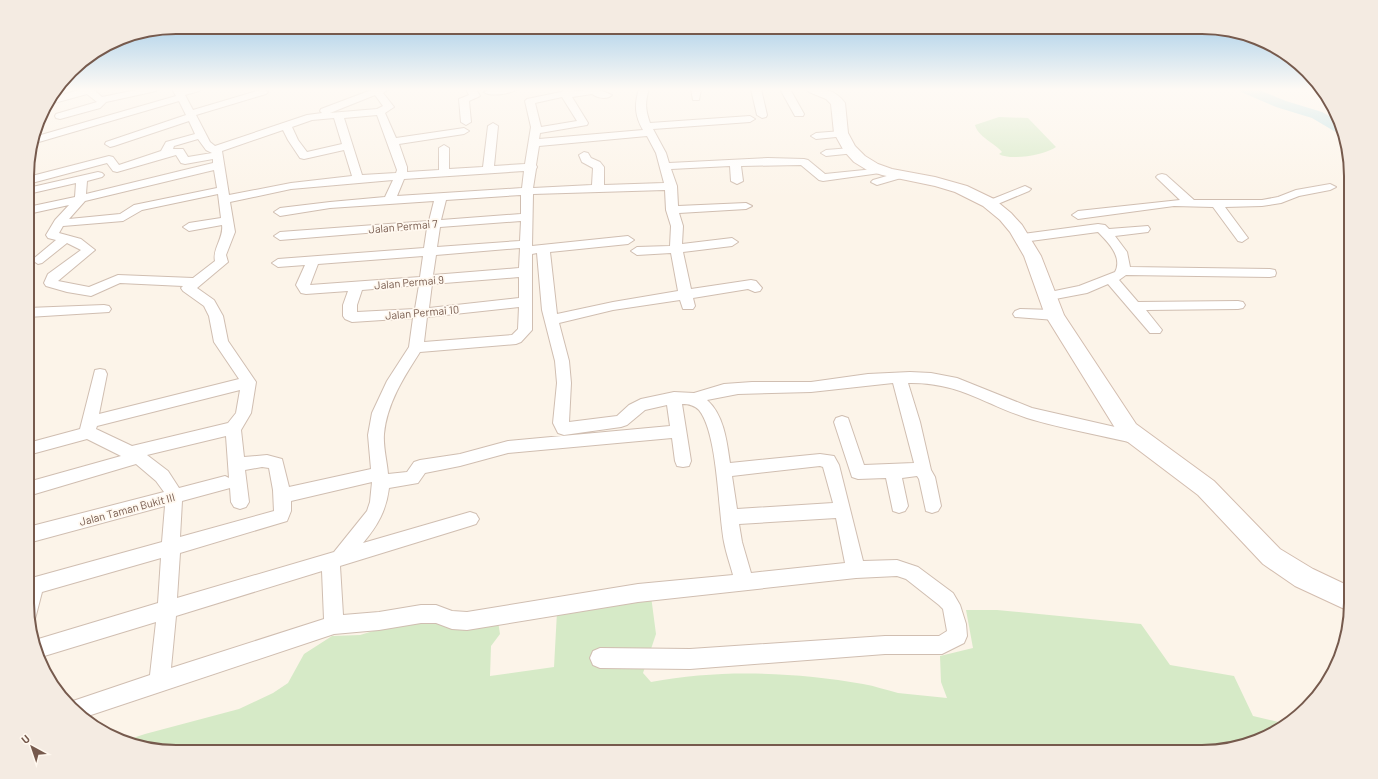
<svg xmlns="http://www.w3.org/2000/svg" width="1378" height="779" viewBox="0 0 1378 779" font-family="Barlow,sans-serif">
<rect width="100%" height="100%" fill="#fcf4e9"/>
<path fill="#d6eac7" d="M999 117 1028 118 1056 147C1045 155 1010 161 999 154L1002 152C995 143 978 137 975 125Z
M651 596 656 634 643 673 651 682C720 669 794 672 863 684 875 686 886 690 898 693 914 695 931 696 947 698L941 682 940 656 973 648 966 610H997L1141 624 1170 665 1234 676 1253 716 1287 724 1250 744 1211 752H176L138 747 124 741 145 734 239 709 273 693 288 683 304 654 332 636 360 635 403 622 437 623 498 621 500 634 491 646 490 676 554 667 557 612Z"/>
<g fill="none" stroke-linecap="round" stroke-linejoin="round">
<path fill="#bde1e6" fill-rule="evenodd" d="M1239 89H1257L1286 101 1322 112 1340 122 1345 135 1339 134 1312 118 1276 107 1241 92Z"/>
<g stroke="#d0beb1" stroke-width="2">
<path id="street" d="M82 89H93L102 97 141 89H158L156 91 106 102 100 108 60 119 56 118 55 116 56 114 97 102 87 94 47 105 52 98Z
M172 89H201L199 91 185 95 193 110 260 90H266L268 92 266 94 196 115 210 142 215 146 307 115 322 113 320 111 321 109 374 89H389L383 93 394 107 385 113 396 138 464 128 469 131 464 134 399 144 407 167V172L439 170V148L444 145 449 148V169L483 167 488 126 493 123 498 126 494 166 525 164 531 127 525 101 527 99 561 92 565 89H576L574 91 597 89 612 95C607 100 597 98 592 94L572 97 588 123 587 125 540 133 539 139 643 130C635 116 634 105 639 89H649C645 102 645 109 650 123L750 116 755 119 750 122 653 129 666 153 669 163 768 158 804 159 808 160 825 174 884 168 885 170 880 173 823 181 819 180 801 165 741 166 743 181 737 184 731 181 730 166 671 169 677 186 678 206 746 203 752 206 746 209 679 213 683 226 682 244 732 238 738 242 732 246 683 252 691 289 751 280 756 281 762 288 760 291 755 292 748 289 693 298 695 306 693 309H683L680 300 613 310 559 323 569 361 571 383 569 422 617 416 629 405 641 399 674 392 694 393 724 384 752 382H811L868 374 910 372 931 373 957 378 1032 408 1137 432 1143 434 1145 438 1143 442 1137 444C1101 435 1063 429 1027 418 982 403 958 382 908 383L920 422 931 470 935 477 941 506 938 511 932 513 926 511 919 479 917 476 902 478 908 506 905 511 899 513 893 511 886 478 858 479 852 477 834 422 836 418 842 416 848 418 864 465 914 463 893 383 811 392 738 394 707 400C724 415 727 442 730 463L820 454 834 456 839 465 863 561 897 560 918 567 953 593 960 605 966 624 967 636 964 643 942 654H885L690 669 600 668 593 665 590 658 593 651 600 648 690 649 885 636H939L947 631 943 609 939 605 906 579 897 576 856 578 638 602 467 630 452 629 436 623H421L379 630 334 634 85 717 70 702 150 675 156 622 41 657 35 640 158 603 161 558 42 592 35 619 28 622V579L162 542 165 506 28 543V527L164 492 156 481 136 464 28 496V482L121 456 87 439 28 455V443L80 429 95 370 100 369 105 370 107 374 99 414 239 379 214 342 209 316 204 306 183 291 181 288 183 286 120 283 91 296 67 292 46 286 44 283 48 274 81 250 67 243 42 263 38 264 32 260 56 240 48 238 46 235 55 220 69 205 28 214V207L75 197 76 183 28 194V188L98 172 102 173 104 175 102 177 87 181 86 194 213 163V159L185 164 181 163 176 155 117 172 113 171 107 163 28 184V177L109 156 113 157 119 165 161 151 166 142 195 134 189 121 114 146 110 147 105 144 106 142 186 115 179 101 32 144 34 137 176 96ZM375 95 383 106 377 109 330 113ZM562 97 577 121 541 127 535 103ZM377 115 397 170 396 173 362 175 344 118ZM334 118 342 144 307 152 298 140 292 127 312 120ZM283 130 288 140 300 158 304 159 344 150 352 176 291 183 229 195 222 151ZM647 136 656 153 664 183 604 185V167L600 162 591 158 588 153 584 152 579 155 582 162 593 168 592 185 533 188 536 169 537 167 536 165 539 146ZM198 139 206 150 212 153 188 157 183 149H173L174 146ZM214 170 217 188 134 205 120 214 69 219 85 201ZM524 171 522 188 397 196 404 179ZM393 180 385 197 330 202 280 208 274 212 280 216 330 208 434 201 429 221 280 232 274 236 280 240 427 228 424 248 278 259 272 263 278 267 305 265 296 285 301 293 306 294 348 291 343 305V316L345 319 352 322 413 318 409 347 387 381 372 413 368 435 371 469 289 487 282 459 267 455 244 457 241 430 251 413 256 382 228 341 223 316 214 300 197 288 228 262 226 255 235 232 230 202 291 189ZM665 190 666 210 671 226 670 246 637 247 631 251 637 255 671 253 678 291 613 302 557 314 550 252 628 244 634 240 628 236 532 246 533 194ZM218 194 221 218 189 223 183 227 189 231 222 225C224 238 212 249 215 261L193 278 118 275 89 287 58 281 95 250 81 239 59 233 63 226 123 221 142 210ZM521 195V214L441 220 446 200ZM521 221 520 241 437 247 440 227ZM520 248 519 268 433 275 436 255ZM537 253 542 310 555 361 557 383 553 423 558 433 564 435 621 427 627 425 645 410 667 405 670 426 508 441 460 454 420 460 414 462 407 472 388 474C387 461 383 447 384 434 387 403 404 377 420 352L516 344 521 342 532 330V254ZM423 256 420 277 310 285 318 264ZM519 277V298L429 308 432 284ZM419 285 415 309 357 312V305L362 290ZM519 307 518 329 512 335 424 342 427 317ZM240 390 236 413 228 423 132 446 96 429 97 426ZM682 404C689 404 694 405 699 410 718 433 718 511 724 542 726 553 730 564 733 575L638 584 467 612 452 611 436 605H421L379 612 343 615 340 566 470 526 476 524 479 519 476 514 470 512 363 543C378 525 386 511 389 488L418 483 425 473 460 466 508 453 672 438 675 461 677 466 683 467 689 466 691 461ZM226 436 229 478 225 476 179 488 168 471 147 455ZM820 466 823 467 833 503 737 509 732 476ZM262 467 269 468 273 490 274 511 180 537 182 501 230 488 231 502 234 507 240 509 246 507 249 502 245 470ZM372 482 370 502 367 511 334 552 177 598 180 553 287 521 291 511V501ZM836 518 845 563 751 573 742 542 739 524ZM322 571 324 619 171 668 176 616Z
M466 89H476L480 96 469 101 471 122 466 125 461 122 459 99 469 95Z
M491 89H517C511 94 490 97 484 92Z
M691 89H701L699 100H693Z
M751 89H761L767 115 766 117 762 118 757 115Z
M780 89H790L804 114 803 116H795Z
M842 131 846 132 847 134 846 136 816 139 811 136 816 133Z
M851 148 855 149 856 151 855 153 826 156 821 153 826 150Z
M897 173 903 176 901 178 877 185 871 182 873 180Z
M1162 174 1166 175 1194 200H1262L1278 197 1296 190 1330 184 1336 187 1330 190 1299 196 1281 203 1262 206 1225 207 1248 238 1242 242 1238 241 1213 207 1174 206 1078 219 1072 215 1078 211 1180 200 1158 179 1156 177 1158 175Z
M1025 186 1031 189 1029 191 993 206 989 207 983 204 985 202Z
M1098 224 1105 225 1109 229 1148 226 1150 229 1148 232 1115 236 1127 252 1130 267 1270 269 1275 270 1276 273 1275 276 1270 277 1126 275 1119 280 1138 302 1238 301 1243 302 1245 305 1243 308 1238 309 1146 310 1162 330 1160 333H1150L1108 284 1087 293 1050 300 1045 299 1043 296 1045 293 1079 286 1115 272C1123 257 1108 242 1098 232L1023 242 1017 238 1023 234Z
M104 305 109 306 111 309 109 312 28 317V308Z
M1020 309 1055 310 1060 312 1062 315 1060 318 1055 320 1015 317 1013 314 1015 311Z"/>
</g>
<g stroke="#d3bdaf" stroke-width="2">
<path id="secondary" d="M807 89C823 88 835 89 845 103L848 133 855 146 865 156 878 164 892 169 935 177 967 186 994 199 1011 213 1022 225 1041 256 1064 315 1136 424 1214 481 1280 549 1313 569 1351 587V612L1295 586 1263 564 1198 495 1120 436 1045 315 1024 256 1010 232 1000 220 983 206 955 192 935 186 882 175 867 170 854 162 844 151 834 133 831 104 826 99 809 92Z"/>
</g>
<use href="#street" fill="#fff" fill-rule="evenodd"/>
<use href="#secondary" fill="#fff" fill-rule="evenodd"/>
</g>
<linearGradient id="sky" x2="0" y2="1"><stop stop-color="#97c6e7"/><stop offset="0.45" stop-color="#fefaf5"/><stop offset="1" stop-color="#fefaf5" stop-opacity="0"/></linearGradient>
<rect width="1378" height="198" fill="url(#sky)"/>
<g text-anchor="middle" dominant-baseline="central" stroke-width="3.5" stroke-linejoin="round" paint-order="stroke">
<g font-size="11" fill="#765a4d" stroke="#fff8ef">
<text transform="translate(403 226) rotate(-5)">Jalan Permai 7</text>
<text transform="translate(409 282) rotate(-5)">Jalan Permai 9</text>
<text transform="translate(422 312) rotate(-5)">Jalan Permai 10</text>
<text transform="translate(127 509) rotate(-15)">Jalan Taman Bukit III</text>
</g>
</g>
<path d="M0 0H1378V779H0ZM176 34H1202A142 142 0 0 1 1344 176V603A142 142 0 0 1 1202 745H176A142 142 0 0 1 34 603V176A142 142 0 0 1 176 34Z" fill="#f4ebe2" fill-rule="evenodd"/>
<path fill="none" stroke="#765a4d" stroke-width="2" d="M176 34H1202A142 142 0 0 1 1344 176V603A142 142 0 0 1 1202 745H176A142 142 0 0 1 34 603V176A142 142 0 0 1 176 34Z"/>
<g transform="translate(32 747) rotate(320)" stroke="#fff8ef" stroke-width="3" paint-order="stroke">
<path d="M0-3L7 15L0 10L-7 15Z" fill="#765a4d"/>
<text y="-6" font-size="11" font-weight="bold" text-anchor="middle" fill="#765a4d">U</text>
</g>
</svg>
